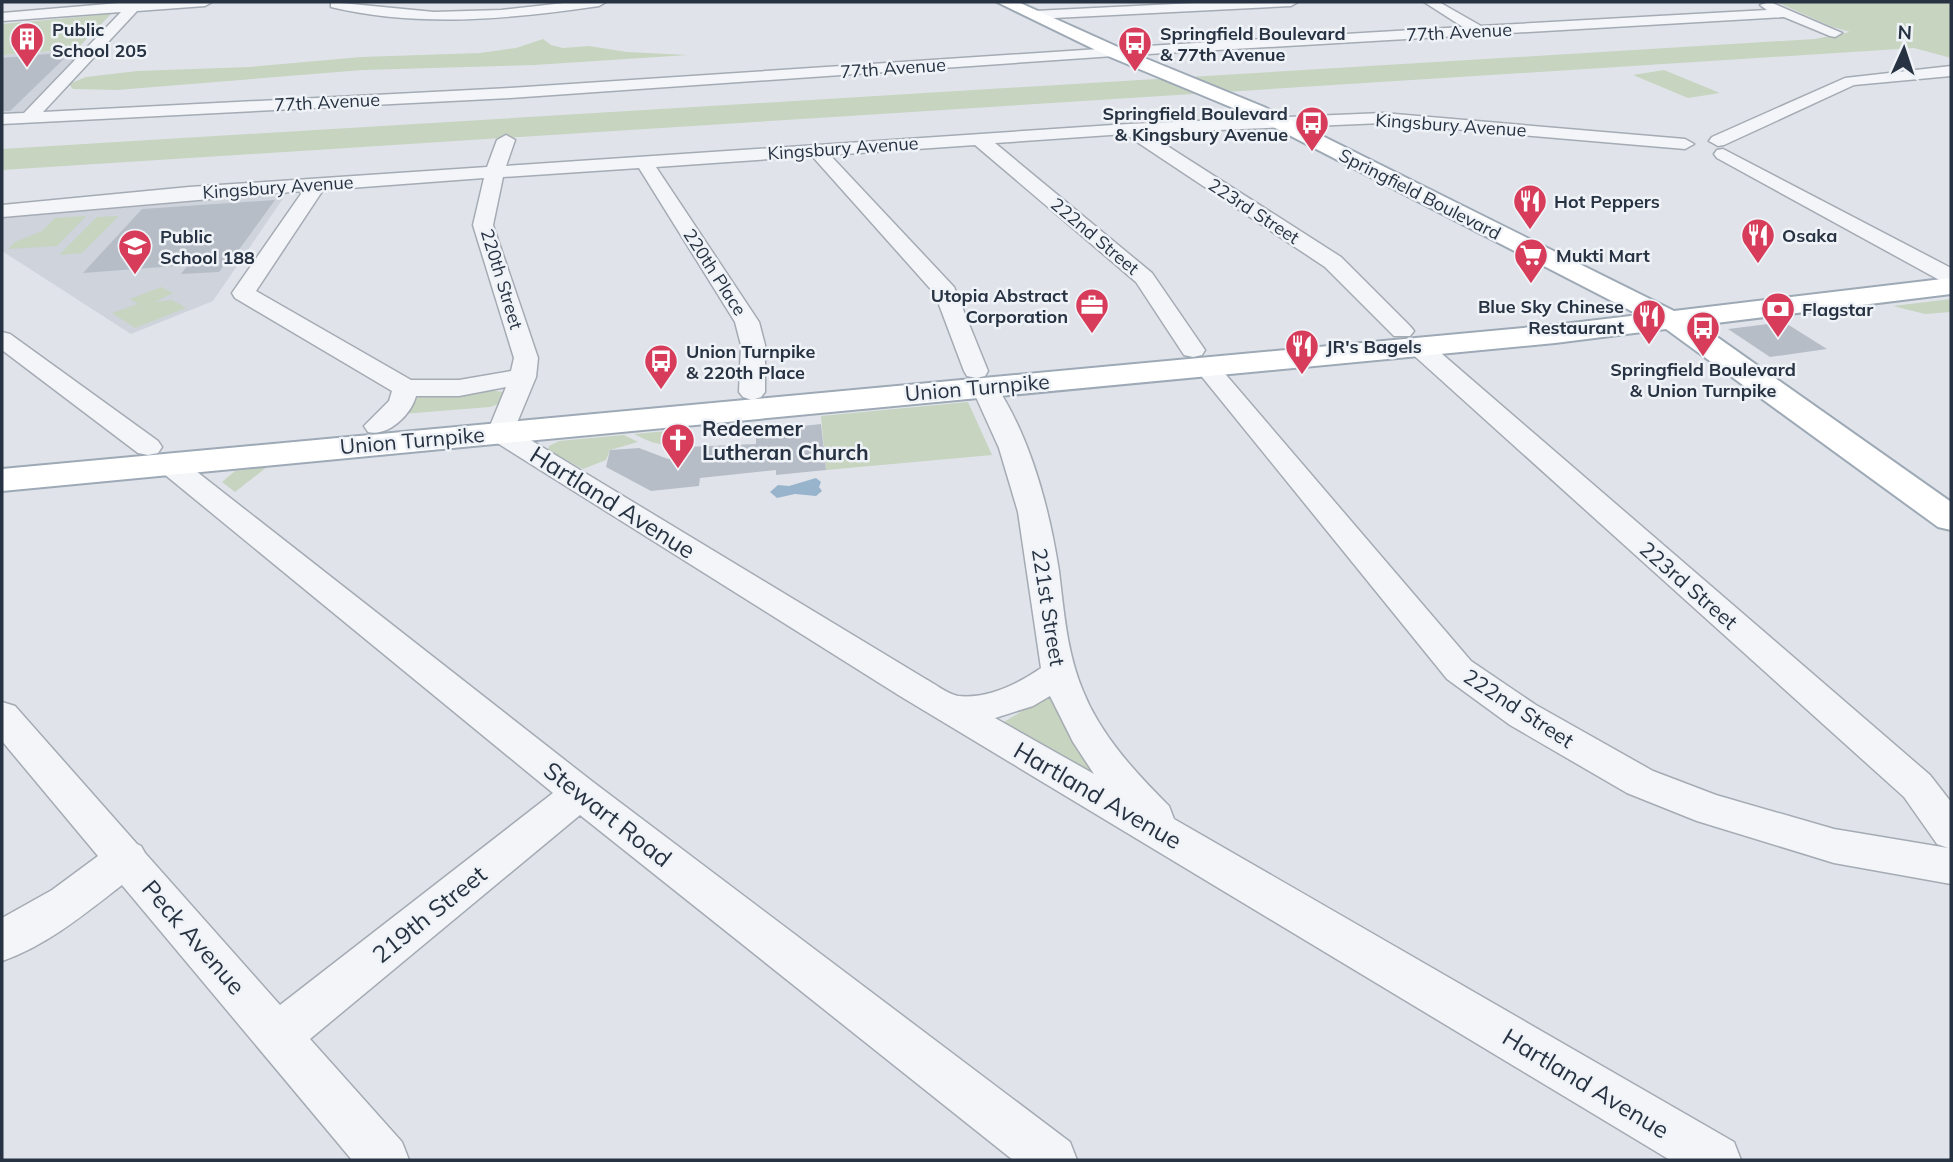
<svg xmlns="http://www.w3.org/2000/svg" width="1953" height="1162" viewBox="0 0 1953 1162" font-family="Mulish,sans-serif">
<rect width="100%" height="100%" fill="#e0e4ea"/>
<path fill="#ced3dc" d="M86 49 24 115 2 117V55Z
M286 194 213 301 131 334 2 251V218Z"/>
<path fill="#c6d4c0" d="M1777 2H1951V58L1914 48 2 170V149L1815 39 1850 32 1830 26Z
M111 14 77 49 2 55V24Z
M543 39 551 45 563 48 589 46 627 52 688 55 534 65 363 70 117 90 73 89 69 84 86 77 137 71 249 67 361 57 480 53 516 48Z
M1664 70 1720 93 1688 98 1633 75Z
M86 216 57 246 8 249 15 242 42 231 55 218Z
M119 216 82 253 59 255 97 217Z
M161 287 173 293 155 302 172 300 186 308 135 328 112 313 138 304 130 299Z
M1951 299V312L1925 314 1893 306Z
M491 390 503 392 502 403 490 407 402 414 411 402 420 396Z
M968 402 992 455 826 470 821 416Z
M679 430 682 434C668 452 650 442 634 434Z
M624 435 638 442 610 450 606 460 583 469 548 450 549 446 559 441Z
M267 467 235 492 222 482 235 471Z
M1053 692 1102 781 1004 722Z"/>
<path fill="#98b4cc" d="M816 478 821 482 819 487 822 491 816 496 795 494 777 498 770 492 778 485 789 486Z"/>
<path fill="#b7bdc7" d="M71 52 10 111H2V58Z
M275 200 230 262H226L219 272 181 274 188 265 83 273 142 209Z
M1784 322 1827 349 1770 357 1728 329Z
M821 424 826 470 776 475V470L700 478 699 486 651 491 606 467 610 450 639 448 668 459 687 447 756 444V437L767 436 766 430Z"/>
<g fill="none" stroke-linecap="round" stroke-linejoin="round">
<g stroke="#a5abb4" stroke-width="3">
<path id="minor" d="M131 2H212L205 6 137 11 43 112 510 88 1114 48 1463 27 1424 2H1439L1481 26 1767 10 1760 5 1770 2 1842 33 1835 37 1830 36 1784 17 1114 56 510 98 2 124V114L24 113 121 12 2 21V13Z
M331 2 434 12 501 10 573 2H606L599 6C510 19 420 28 331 7Z
M1216 2H1298L1291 6 1034 19 1027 15 1034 11Z
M1951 66V76L1854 85 1724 145 1718 146 1709 141 1712 137 1845 78Z
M1383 113 1685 139 1694 144 1685 149 1383 123 1147 133 1341 257 1410 326 1414 331 1410 336H1394L1325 267 1125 134 995 143 1152 273 1205 350 1202 355 1193 357 1184 355 1136 282 975 145 830 155 954 287 988 371 985 376 976 378 967 376 964 371 935 294 812 156 656 167 759 322 765 345V392L761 397 752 400 743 397 739 392 741 345 735 322 639 168 503 177 493 225 538 358 536 377 514 430 924 678C934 683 947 694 958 696 987 699 1018 684 1041 668L1018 512 999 448 971 386 975 381 984 378 993 381C1030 435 1049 507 1059 571 1064 612 1067 653 1083 691 1101 736 1136 773 1169 806L1174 819 1734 1142 1741 1160H1670L900 696 491 439 487 433 506 387 459 396H416C411 415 388 437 368 432L364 426 389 401 392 391 235 298 232 293 303 191 2 217V205L189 187 487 167 497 140 506 135 515 140 506 166 1128 124ZM484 178 473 225 514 358 511 371 459 380H411L256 291 323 190ZM1050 696 1073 742 1094 774 995 718 1033 706Z
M1723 149 1951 268V284L1943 282 1717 158 1714 154 1717 150Z
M2 332 10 334 158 441 162 447 158 453 148 455 138 453 2 350Z
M1418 339 1427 341 1930 775 1951 802V884L1834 863 1697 821 1627 793 1510 725 1447 679 1194 367 1197 362 1206 360 1215 362 1471 661 1536 705 1653 771 1716 795 1834 829 1948 848 1937 844 1904 797 1409 351 1406 346 1409 341Z
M168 455 178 457 593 782 1070 1142 1077 1160H1013L580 815 310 1039 402 1142 409 1160H352L122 885C86 913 46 946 2 961V918L52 890 98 856 2 741V702L15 706 137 844 141 846 145 853 280 1005 553 793 158 469 154 463 158 457Z"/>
</g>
<g stroke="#9ea9b6" stroke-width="4">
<path id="major" d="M997 2H1018L1120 48 1264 107 1674 311 1951 278V294L1700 325 1951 502V530L1938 527 1666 329 1555 343 2 491V469L1555 325 1639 315 1250 115 1108 56Z"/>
</g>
<use href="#minor" fill="#f3f5f8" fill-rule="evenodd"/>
<use href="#major" fill="#fff" fill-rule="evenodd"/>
</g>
<defs>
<g id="building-pin" transform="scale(1.75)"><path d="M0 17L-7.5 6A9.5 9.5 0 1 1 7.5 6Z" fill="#d73d5b" stroke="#eff3f7"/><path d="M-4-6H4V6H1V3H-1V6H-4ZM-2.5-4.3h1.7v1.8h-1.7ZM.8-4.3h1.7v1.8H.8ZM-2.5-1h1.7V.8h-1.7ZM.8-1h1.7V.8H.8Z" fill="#fff"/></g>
<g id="bus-pin" transform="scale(1.75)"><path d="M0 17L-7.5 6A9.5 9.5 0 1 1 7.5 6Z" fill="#d73d5b" stroke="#eff3f7"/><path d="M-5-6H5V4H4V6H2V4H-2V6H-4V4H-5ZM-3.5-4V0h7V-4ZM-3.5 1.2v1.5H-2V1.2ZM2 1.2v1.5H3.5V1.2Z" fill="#fff"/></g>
<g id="restaurant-pin" transform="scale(1.75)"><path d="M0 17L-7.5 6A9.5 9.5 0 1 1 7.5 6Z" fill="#d73d5b" stroke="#eff3f7"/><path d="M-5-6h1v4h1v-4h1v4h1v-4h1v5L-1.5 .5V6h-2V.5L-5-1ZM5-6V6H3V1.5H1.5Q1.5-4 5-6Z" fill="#fff"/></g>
<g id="school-pin" transform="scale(1.75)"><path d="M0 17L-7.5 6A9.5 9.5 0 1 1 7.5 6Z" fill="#d73d5b" stroke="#eff3f7"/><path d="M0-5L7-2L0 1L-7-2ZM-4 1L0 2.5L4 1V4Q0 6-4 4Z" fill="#fff"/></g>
<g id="supermarket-pin" transform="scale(1.75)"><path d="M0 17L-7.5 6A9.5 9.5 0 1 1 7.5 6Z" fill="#d73d5b" stroke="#eff3f7"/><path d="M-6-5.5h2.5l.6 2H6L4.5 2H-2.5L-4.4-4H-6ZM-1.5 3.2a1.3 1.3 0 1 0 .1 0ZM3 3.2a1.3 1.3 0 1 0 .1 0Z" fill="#fff"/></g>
<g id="office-pin" transform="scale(1.75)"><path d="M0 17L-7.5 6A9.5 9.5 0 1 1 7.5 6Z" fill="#d73d5b" stroke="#eff3f7"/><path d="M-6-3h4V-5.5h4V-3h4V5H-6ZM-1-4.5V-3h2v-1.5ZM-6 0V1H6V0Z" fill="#fff"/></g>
<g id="bank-pin" transform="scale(1.75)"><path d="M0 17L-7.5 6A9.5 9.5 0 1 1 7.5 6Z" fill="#d73d5b" stroke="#eff3f7"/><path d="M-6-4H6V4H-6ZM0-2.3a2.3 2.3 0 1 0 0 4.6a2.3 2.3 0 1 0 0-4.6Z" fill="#fff"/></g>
<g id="church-pin" transform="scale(1.75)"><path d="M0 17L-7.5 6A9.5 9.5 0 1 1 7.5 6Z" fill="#d73d5b" stroke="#eff3f7"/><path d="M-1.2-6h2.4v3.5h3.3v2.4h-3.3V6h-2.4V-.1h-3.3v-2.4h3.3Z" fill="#fff"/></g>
</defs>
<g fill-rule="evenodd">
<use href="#building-pin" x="27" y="39"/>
<use href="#bus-pin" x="1135" y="43"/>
<use href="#bus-pin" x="1312" y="123"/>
<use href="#restaurant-pin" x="1530" y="201"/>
<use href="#restaurant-pin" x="1758" y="235"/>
<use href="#school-pin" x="135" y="246"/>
<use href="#supermarket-pin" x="1531" y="255"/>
<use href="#office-pin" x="1092" y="305"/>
<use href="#bank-pin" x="1778" y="309"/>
<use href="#restaurant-pin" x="1649" y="316"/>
<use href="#bus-pin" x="1703" y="328"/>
<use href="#restaurant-pin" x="1302" y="346"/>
<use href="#bus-pin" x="661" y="361"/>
<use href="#church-pin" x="678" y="440"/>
</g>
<g text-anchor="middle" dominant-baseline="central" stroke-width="5" stroke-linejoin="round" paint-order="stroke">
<g font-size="18" font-weight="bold" fill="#273242" stroke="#eff3f7" text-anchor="start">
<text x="52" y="29">Public<tspan x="52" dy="21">School 205</tspan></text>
<text x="1160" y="33">Springfield Boulevard<tspan x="1160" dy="21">&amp; 77th Avenue</tspan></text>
<text x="1288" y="113" text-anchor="end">Springfield Boulevard<tspan x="1288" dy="21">&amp; Kingsbury Avenue</tspan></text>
<text x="1554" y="201">Hot Peppers</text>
<text x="1782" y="235">Osaka</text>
<text x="160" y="236">Public<tspan x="160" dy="21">School 188</tspan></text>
<text x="1556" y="255">Mukti Mart</text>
<text x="1068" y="295" text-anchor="end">Utopia Abstract<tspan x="1068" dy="21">Corporation</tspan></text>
<text x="1624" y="306" text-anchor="end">Blue Sky Chinese<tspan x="1624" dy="21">Restaurant</tspan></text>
<text x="1802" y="309">Flagstar</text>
<text x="1326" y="346">JR's Bagels</text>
<text x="686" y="351">Union Turnpike<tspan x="686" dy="21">&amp; 220th Place</tspan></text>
<text x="1703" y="369" text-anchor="middle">Springfield Boulevard<tspan x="1703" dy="21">&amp; Union Turnpike</tspan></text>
</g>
<g font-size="18" fill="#273242" stroke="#eff3f7">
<text transform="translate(1459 32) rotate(-3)">77th Avenue</text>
<text transform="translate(893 68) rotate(-4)">77th Avenue</text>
<text transform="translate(327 102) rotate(-3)">77th Avenue</text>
<text transform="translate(1451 125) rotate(4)">Kingsbury Avenue</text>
<text transform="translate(843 148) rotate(-4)">Kingsbury Avenue</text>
<text transform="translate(278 187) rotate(-4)">Kingsbury Avenue</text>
<text transform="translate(1420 194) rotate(27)">Springfield Boulevard</text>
<text transform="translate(1254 211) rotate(33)">223rd Street</text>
<text transform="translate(1095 236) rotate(40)">222nd Street</text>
<text transform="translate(715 272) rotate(57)">220th Place</text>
<text transform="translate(502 279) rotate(73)">220th Street</text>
</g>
<g font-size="21" fill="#273242" stroke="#eff3f7">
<text transform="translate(977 387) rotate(-5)">Union Turnpike</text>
<text transform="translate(412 440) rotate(-5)">Union Turnpike</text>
<text transform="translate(1689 585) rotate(41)">223rd Street</text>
<text transform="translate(1049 607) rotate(81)">221st Street</text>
<text transform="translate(1519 708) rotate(33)">222nd Street</text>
</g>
<g font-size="21" font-weight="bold" fill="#273242" stroke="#eff3f7" text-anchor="start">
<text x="702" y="428">Redeemer<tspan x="702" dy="24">Lutheran Church</tspan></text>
</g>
<g font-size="24" fill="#273242" stroke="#eff3f7">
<text transform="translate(613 502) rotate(32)">Hartland Avenue</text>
<text transform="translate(1098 795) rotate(30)">Hartland Avenue</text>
<text transform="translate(608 814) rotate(38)">Stewart Road</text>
<text transform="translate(429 914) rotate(-39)">219th Street</text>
<text transform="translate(194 937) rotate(49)">Peck Avenue</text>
<text transform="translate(1586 1083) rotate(31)">Hartland Avenue</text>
</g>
</g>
<rect width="1953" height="1162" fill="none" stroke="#273242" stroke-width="7"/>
<g transform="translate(1904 49) rotate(3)" stroke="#eff3f7" stroke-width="5" paint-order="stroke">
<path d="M0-5L12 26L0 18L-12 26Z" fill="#273242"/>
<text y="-10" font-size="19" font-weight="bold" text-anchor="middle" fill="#273242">N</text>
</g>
</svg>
